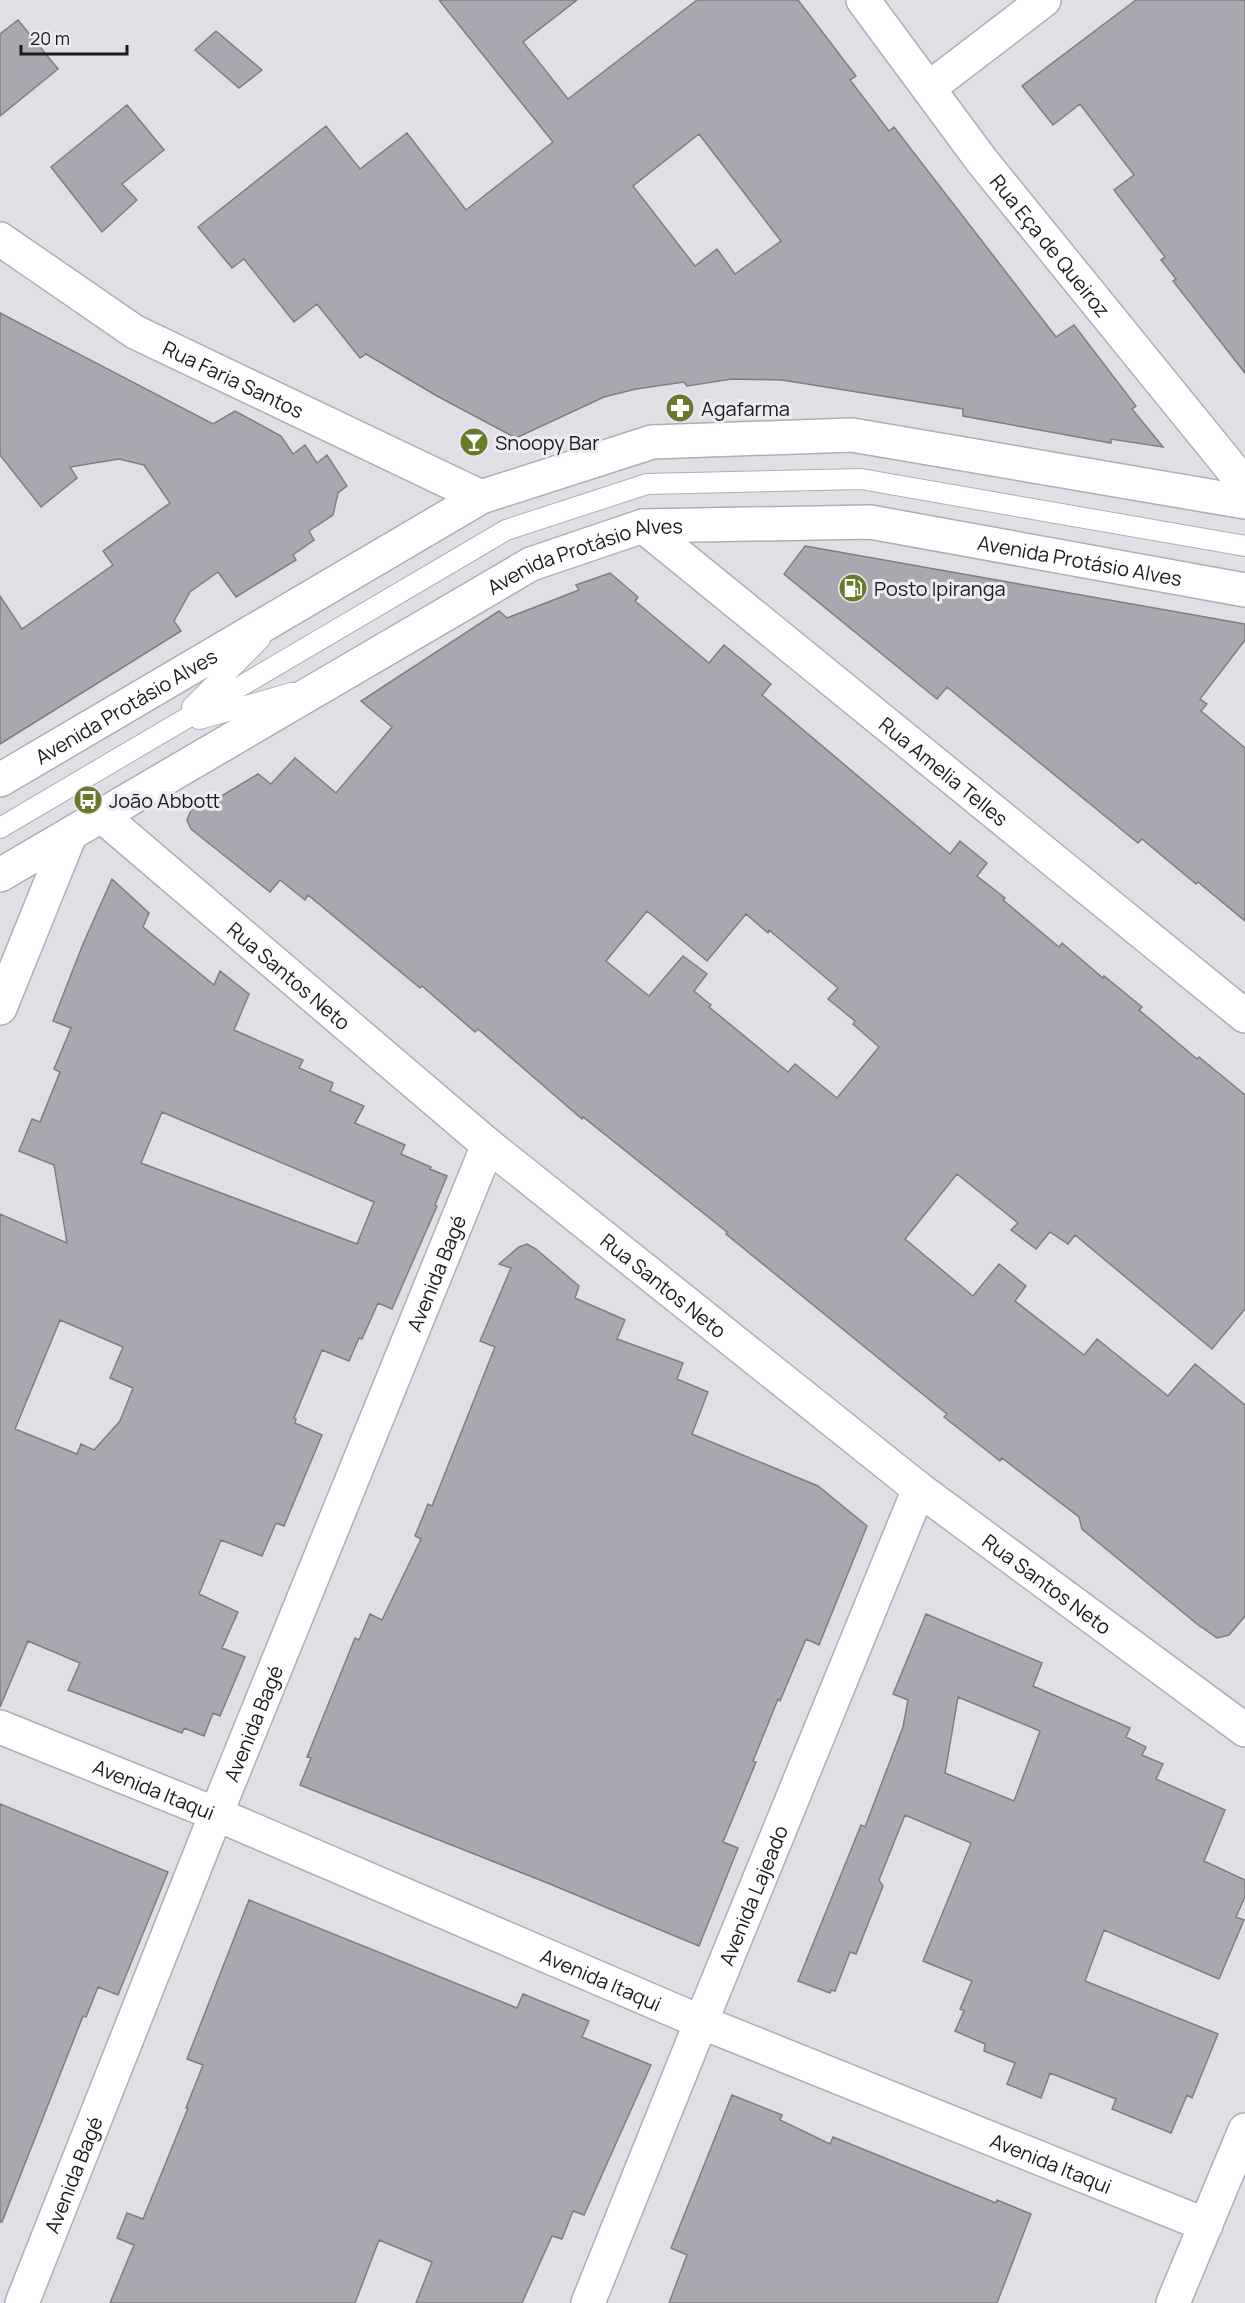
<svg xmlns="http://www.w3.org/2000/svg" width="1245" height="2303" viewBox="0 0 1245 2303" font-family="Manrope,sans-serif">
<rect width="100%" height="100%" fill="#e1dee6"/>
<path fill="#a9a7af" stroke="#807e85" stroke-width="1.5" fill-rule="evenodd" d="M439 0H577L523 42 568 99 697 0H798L856 76 850 80 889 131 894 127 1056 337 1074 325 1136 406 1132 409 1163 447 1111 439V443L963 416V409L782 380 732 379 687 386 684 382 636 389 604 397 516 438 437 396 366 354 360 358 317 304 294 322 244 259 232 268 198 227 326 126 360 169 407 133 466 210 553 142ZM699 134 781 241 735 274 717 249 695 266 633 186Z
M1136 0H1245V373L1173 281 1176 279 1161 260 1165 257 1114 190 1134 175 1080 104 1053 125 1022 86Z
M18 20 58 69 0 116V34Z
M216 31 262 70 239 88 195 50Z
M127 105 164 150 122 184 137 200 102 232 51 167Z
M0 313 213 424 235 411 281 436 293 454 305 445 317 463 327 455 347 486 338 493 333 515 309 531 314 540 293 555 296 560 236 597 218 572 190 592 174 621 181 631 0 744V596L22 629 113 565 103 551 170 503 144 465 119 459 70 467 77 478 41 507 0 455Z
M805 546 1245 624V640L1200 699 1207 704 1201 711 1245 748V921L1198 882 1196 884 1142 839 1138 843 947 687 937 699 784 574Z
M610 573 638 597 635 601 709 663 724 645 771 684 762 695 950 854 960 841 987 863 977 876 1005 898 1003 900 1059 947 1062 943 1103 978 1104 976 1142 1007 1139 1010 1197 1059 1199 1057 1245 1095V1309L1212 1349 1075 1235 1068 1244 1050 1232 1036 1249 1011 1230 1018 1223 957 1174 905 1239 973 1296 999 1264 1026 1286 1015 1301 1084 1355 1097 1339 1168 1396 1195 1364 1245 1405V1616L1229 1635 1217 1638 1197 1624 1082 1529 1079 1517 1002 1458 1000 1461 944 1417 947 1414 726 1234 727 1232 583 1117 582 1119 478 1029 475 1032 422 986 420 988 308 895 305 900 280 880 270 892 191 829 187 820 191 810 212 798 215 800 258 774 271 784 295 758 336 793 392 727 361 701 499 611 507 618 579 590 576 585ZM647 911 707 961 746 914 768 933 769 930 838 988 828 999 855 1021 853 1024 879 1047 837 1098 795 1064 788 1072 709 1007 711 1005 694 991 707 974 683 956 649 996 606 961Z
M112 879 149 913 143 927 214 985 220 971 249 994 234 1030 303 1060 299 1068 333 1083 330 1091 364 1106 355 1123 405 1145 401 1154 431 1167 430 1169 447 1176 435 1205 437 1206 392 1309 378 1303 362 1339 359 1338 349 1361 322 1350 294 1418 296 1419 295 1423 322 1435 284 1526 276 1523 262 1556 221 1540 199 1594 238 1612 222 1648 245 1657 220 1716 213 1713 204 1736 184 1728 182 1733 68 1690 80 1663 28 1641 0 1707V1214L67 1243 54 1165 19 1151 32 1119 40 1122 60 1072 54 1069 71 1028 53 1021 83 944ZM162 1112 374 1202 357 1244 141 1163ZM60 1320 123 1347 110 1378 133 1388 120 1421 94 1450 81 1444 77 1454 15 1429Z
M527 1244 536 1249 579 1286 575 1298 625 1320 617 1339 683 1363 677 1379 708 1392 692 1434 818 1486 867 1526 819 1645 806 1639 780 1701 778 1699 753 1761 756 1762 723 1842 738 1848 699 1946 545 1882 300 1785 311 1758 307 1757 355 1638 359 1640 370 1614 382 1620 421 1539 415 1536 428 1504 432 1506 495 1347 480 1341 511 1268 499 1264 519 1247Z
M926 1614 1042 1663 1033 1686 1130 1728 1126 1737 1146 1747 1142 1755 1163 1764 1156 1779 1225 1810 1204 1861 1245 1880V1897L1236 1917 1244 1920 1219 1979 1104 1930 1085 1981 1218 2034 1192 2098 1187 2095 1171 2133 1112 2109 1116 2099 1050 2073 1041 2098 1007 2084 1015 2063 984 2051 985 2044 955 2031 964 2011 960 2009 972 1981 923 1961 971 1843 905 1815 879 1880 883 1886 856 1954 850 1952 835 1991 831 1990 830 1993 798 1981 861 1825 865 1827 903 1727 908 1700 893 1694ZM958 1697 1040 1731 1014 1801 945 1773Z
M0 1804 168 1872 118 1995 98 1987 86 2017 83 2016 2 2222H0Z
M249 1900 517 2008 523 1994 589 2021 582 2037 651 2065 584 2215 573 2211 562 2239 552 2236 522 2303H416L432 2262 379 2240 355 2303H110L134 2245 117 2238 127 2213 143 2219 188 2108H186L203 2065 187 2059Z
M732 2095 782 2115 780 2120 830 2144 833 2137 996 2203 997 2200 1031 2214 997 2303H669L687 2255 671 2248Z"/>
<g fill="none" stroke-linecap="round" stroke-linejoin="round">
<g stroke="#b0adb5" stroke-width="22">
<path id="lane" d="M192 707 260 639
M199 719 292 693
M0 828 506 530 647 484 861 479 1245 546"/>
</g>
<g stroke="#b0adb5" stroke-width="36">
<g id="street">
<path id="s1" d="M0 239 135 332 481 497"/>
<path id="s2" d="M102 816 488 1145 919 1489 1245 1730"/>
<path d="M0 1008 70 835"/>
<path id="s3" d="M0 1727 216 1814 701 2022 1206 2225"/>
<path id="s4" d="M22 2303 216 1814 488 1145"/>
<path id="s5" d="M588 2303 701 2022 919 1489"/>
<path d="M1173 2303 1245 2130"/>
</g>
</g>
<g stroke="#b0adb5" stroke-width="36">
<g id="secondary">
<path id="s6" d="M863 0 982 161 1245 485"/>
<path d="M929 88 1044 0"/>
<path id="s7" d="M643 526 1245 1016"/>
</g>
</g>
<g stroke="#b0adb5" stroke-width="36">
<g id="primary">
<path id="s8" d="M0 780 481 497 652 442 852 435 1245 502"/>
<path id="s9" d="M0 875 531 564 643 526 870 522 1245 590"/>
</g>
</g>
<use href="#lane" stroke="#fff" stroke-width="20"/>
<use href="#street" stroke="#fff" stroke-width="33"/>
<use href="#secondary" stroke="#fff" stroke-width="33"/>
<use href="#primary" stroke="#fff" stroke-width="33"/>
</g>
<defs>
<g id="pharmacy-disc" transform="scale(1.5)"><circle r="9.5" fill="#687b2b" stroke="#eeebf3"/><path d="M-2-6h4v4h4v4h-4v4h-4v-4h-4v-4h4Z" fill="#fff"/></g>
<g id="bar-disc" transform="scale(1.5)"><circle r="9.5" fill="#687b2b" stroke="#eeebf3"/><path d="M-6-5H6L.8 .8V4.5H3.5V6h-7V4.5H-.8V.8Z" fill="#fff"/></g>
<g id="fuel-disc" transform="scale(1.5)"><circle r="9.5" fill="#687b2b" stroke="#eeebf3"/><path d="M-5.5-6h7V0h2V4h1.3V-2.5L3-4.5l.8-.8L6-3V5H2.5V1h-1V6h-7ZM-4.2-4.7v3.2H.2V-4.7Z" fill="#fff"/></g>
<g id="bus-disc" transform="scale(1.5)"><circle r="9.5" fill="#687b2b" stroke="#eeebf3"/><path d="M-5-6H5V4H4V6H2V4H-2V6H-4V4H-5ZM-3.5-4V0h7V-4ZM-3.5 1.2v1.5H-2V1.2ZM2 1.2v1.5H3.5V1.2Z" fill="#fff"/></g>
</defs>
<g fill-rule="evenodd">
<use href="#pharmacy-disc" x="680" y="408"/>
<use href="#bar-disc" x="474" y="442"/>
<use href="#fuel-disc" x="853" y="588"/>
<use href="#bus-disc" x="88" y="800"/>
</g>
<g text-anchor="middle" dominant-baseline="central" stroke-width="6" stroke-linejoin="round" paint-order="stroke">
<g font-size="20" fill="#1c1b1e" stroke="#eeebf3">
<text stroke="none"><textPath href="#s6" startOffset="309">Rua Eça de Queiroz</textPath></text>
<text stroke="none"><textPath href="#s1" startOffset="273">Rua Faria Santos</textPath></text>
<text stroke="none"><textPath href="#s9" startOffset="670">Avenida Protásio Alves</textPath></text>
<text stroke="none"><textPath href="#s9" startOffset="1174">Avenida Protásio Alves</textPath></text>
<text stroke="none"><textPath href="#s8" startOffset="146">Avenida Protásio Alves</textPath></text>
<text stroke="none"><textPath href="#s7" startOffset="388">Rua Amelia Telles</textPath></text>
<text stroke="none"><textPath href="#s2" startOffset="246">Rua Santos Neto</textPath></text>
<text stroke="none"><textPath href="#s4" startOffset="1110">Avenida Bagé</textPath></text>
<text stroke="none"><textPath href="#s2" startOffset="732">Rua Santos Neto</textPath></text>
<text stroke="none"><textPath href="#s2" startOffset="1218">Rua Santos Neto</textPath></text>
<text stroke="none"><textPath href="#s4" startOffset="624">Avenida Bagé</textPath></text>
<text stroke="none"><textPath href="#s3" startOffset="166">Avenida Itaqui</textPath></text>
<text stroke="none"><textPath href="#s5" startOffset="440">Avenida Lajeado</textPath></text>
<text stroke="none"><textPath href="#s3" startOffset="652">Avenida Itaqui</textPath></text>
<text stroke="none"><textPath href="#s3" startOffset="1138">Avenida Itaqui</textPath></text>
<text stroke="none"><textPath href="#s4" startOffset="138">Avenida Bagé</textPath></text>
</g>
<g font-size="20" fill="#1c1b1e" stroke="#eeebf3" text-anchor="start">
<text x="701" y="408">Agafarma</text>
<text x="495" y="442">Snoopy Bar</text>
<text x="874" y="588">Posto Ipiranga</text>
<text x="109" y="800">João Abbott</text>
</g>
</g>
<path d="M21 45v9h106v-9" fill="none" stroke="#1c1b1e" stroke-width="3"/>
<text x="30" y="45" font-size="18" fill="#1c1b1e" stroke="#eeebf3" stroke-width="4.5" paint-order="stroke">20 m</text>
</svg>
